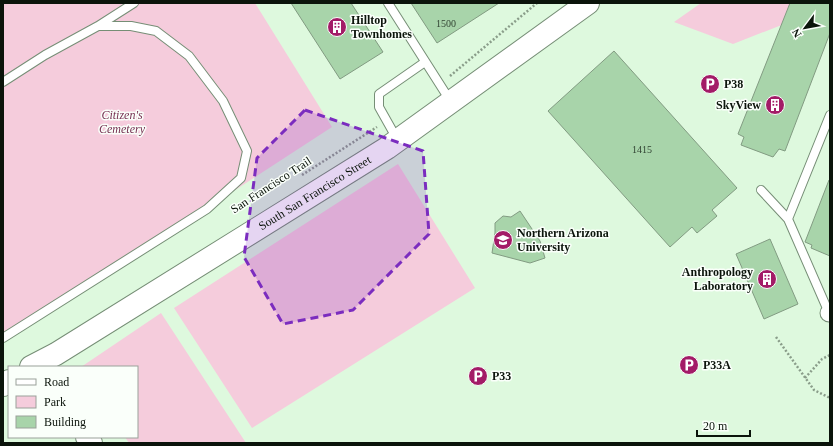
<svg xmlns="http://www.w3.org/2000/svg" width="833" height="446" viewBox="0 0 833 446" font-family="Georgia,serif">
<rect width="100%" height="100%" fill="#def9de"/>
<path fill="#f5ccdc" d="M3 3H255L332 127 3 341Z
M701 3H822L802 17 733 44 674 22Z
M398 164 475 288 252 428 174 308Z
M161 313 246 443H129L125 437H137V367H81Z"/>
<path fill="#a8d4aa" stroke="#829b82" d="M291 3H351L383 52 340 79Z
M411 3H499L437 43Z
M790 3H830V33L785 151 779 149 773 157 741 145 744 137 738 134Z
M614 51 737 188 712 210 717 216 697 233 692 227 670 247 548 111Z
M829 180 830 181V256L811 248 812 245 805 242Z
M520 211 540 241 545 258 530 263 492 253 495 233V223L503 216 511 217Z
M770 239 798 304 764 319 736 254Z"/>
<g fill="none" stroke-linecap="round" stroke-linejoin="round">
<g stroke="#768e76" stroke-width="10">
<path id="lane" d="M388 3 451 102
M98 26 134 3
M3 82 45 55 98 26H131L156 31 189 56 223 101 247 151 241 178 207 209 3 338
M397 139 379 107V94L425 62
M761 190 788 219
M829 313 788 219 830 115"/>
</g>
<g stroke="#768e76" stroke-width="19">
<path id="street" d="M829 313H830"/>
</g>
<g stroke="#768e76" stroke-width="24">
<g id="secondary">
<path id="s1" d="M31 367 56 354 387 148 588 3"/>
<path d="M3 385 9 381"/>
<path d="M87 437 91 443"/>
</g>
</g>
<path stroke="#8a9d8a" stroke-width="2.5" stroke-dasharray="2 2" stroke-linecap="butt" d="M450 76 537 3
M302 175 377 127
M776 337 814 390 830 398
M805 378 822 359 830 355"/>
<use href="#lane" stroke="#fff" stroke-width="8"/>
<use href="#street" stroke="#fff" stroke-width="17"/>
<use href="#secondary" stroke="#fff" stroke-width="22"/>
</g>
<path fill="#7b2cbf" fill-opacity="0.2" stroke="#7b2cbf" stroke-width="3" stroke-dasharray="8 5" stroke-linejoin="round" d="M305 110 423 151 429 234 353 310 283 324 244 257 257 158Z"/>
<defs>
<g id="building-disc" transform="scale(1)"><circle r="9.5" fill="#a31b67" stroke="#fafffa"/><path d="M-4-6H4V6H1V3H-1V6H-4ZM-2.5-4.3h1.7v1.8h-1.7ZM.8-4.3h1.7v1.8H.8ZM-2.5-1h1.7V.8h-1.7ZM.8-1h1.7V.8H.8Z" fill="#fff"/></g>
<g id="parking-disc" transform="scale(1)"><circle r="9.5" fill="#a31b67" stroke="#fafffa"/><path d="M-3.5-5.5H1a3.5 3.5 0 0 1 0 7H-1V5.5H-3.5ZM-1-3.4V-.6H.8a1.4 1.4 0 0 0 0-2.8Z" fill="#fff"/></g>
<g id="university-disc" transform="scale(1)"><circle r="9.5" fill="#a31b67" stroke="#fafffa"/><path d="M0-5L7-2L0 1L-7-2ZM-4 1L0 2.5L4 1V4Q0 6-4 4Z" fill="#fff"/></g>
</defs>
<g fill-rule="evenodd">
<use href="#building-disc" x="337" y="27"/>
<use href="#parking-disc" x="710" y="84"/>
<use href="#building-disc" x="775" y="105"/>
<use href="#university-disc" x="503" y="240"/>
<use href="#building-disc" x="767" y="279"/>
<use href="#parking-disc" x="689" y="365"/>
<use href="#parking-disc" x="478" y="376"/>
</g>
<g text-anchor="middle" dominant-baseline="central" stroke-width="3" stroke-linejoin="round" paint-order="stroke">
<g font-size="10" fill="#324433">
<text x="446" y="23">1500</text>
<text x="642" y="149">1415</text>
</g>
<g font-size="12" font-weight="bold" fill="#0b140b" stroke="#fafffa" text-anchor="start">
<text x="351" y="20">Hilltop<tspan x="351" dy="14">Townhomes</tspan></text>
<text x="724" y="84">P38</text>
<text x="761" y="105" text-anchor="end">SkyView</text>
<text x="517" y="233">Northern Arizona<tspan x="517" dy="14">University</tspan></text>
<text x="753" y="272" text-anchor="end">Anthropology<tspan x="753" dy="14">Laboratory</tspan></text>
<text x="703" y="365">P33A</text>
<text x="492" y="376">P33</text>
</g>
<g font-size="12" font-style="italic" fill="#763152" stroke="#fafffa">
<text x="122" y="115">Citizen's<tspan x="122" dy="14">Cemetery</tspan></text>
</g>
<g font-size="12" fill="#0b140b" stroke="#fafffa">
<text transform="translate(271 185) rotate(-33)">San Francisco Trail</text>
<text stroke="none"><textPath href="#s1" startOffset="333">South San Francisco Street</textPath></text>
</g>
</g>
<rect width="833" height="446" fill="none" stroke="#0b140b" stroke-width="8"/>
<rect x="8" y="366" width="130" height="72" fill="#fafffa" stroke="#9aa19a"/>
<rect x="16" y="379" width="20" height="6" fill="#ffffff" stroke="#9aa19a"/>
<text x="44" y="386" font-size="12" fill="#0b140b">Road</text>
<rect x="16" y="396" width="20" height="12" fill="#f5ccdc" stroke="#9aa19a"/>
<text x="44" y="406" font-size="12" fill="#0b140b">Park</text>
<rect x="16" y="416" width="20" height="12" fill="#a8d4aa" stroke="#9aa19a"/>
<text x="44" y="426" font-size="12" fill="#0b140b">Building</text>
<g transform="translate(805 28) rotate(238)" stroke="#fafffa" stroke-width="3" paint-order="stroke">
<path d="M0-3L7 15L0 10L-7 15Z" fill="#0b140b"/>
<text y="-6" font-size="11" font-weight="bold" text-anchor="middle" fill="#0b140b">N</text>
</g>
<path d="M697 430v6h53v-6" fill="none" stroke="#0b140b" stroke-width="2"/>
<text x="703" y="430" font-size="12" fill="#0b140b" stroke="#fafffa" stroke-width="3" paint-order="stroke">20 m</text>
</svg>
